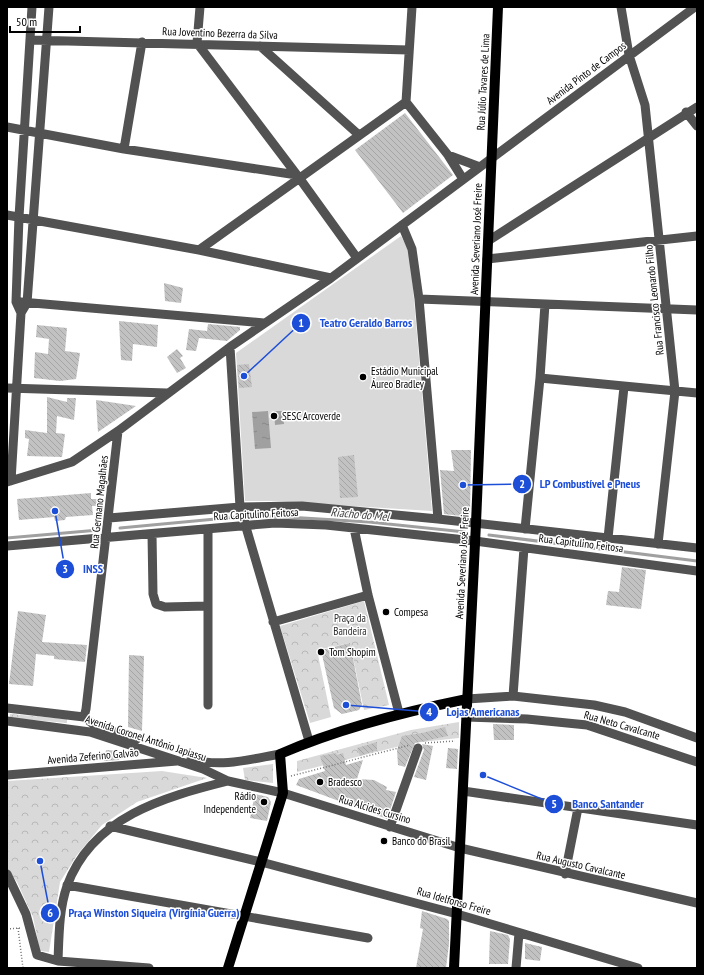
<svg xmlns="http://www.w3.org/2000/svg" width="704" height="975" viewBox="0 0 704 975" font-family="'PT Sans Narrow',sans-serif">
<defs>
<pattern id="forest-crowns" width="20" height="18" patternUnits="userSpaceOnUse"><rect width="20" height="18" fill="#d9d9d9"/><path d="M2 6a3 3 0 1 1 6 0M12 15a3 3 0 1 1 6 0" fill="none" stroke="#b8b8b8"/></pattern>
<pattern id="water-ripples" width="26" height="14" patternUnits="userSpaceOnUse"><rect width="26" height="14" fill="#a0a0a0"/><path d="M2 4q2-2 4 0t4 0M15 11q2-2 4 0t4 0" fill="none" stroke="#888"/></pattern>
<pattern id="building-back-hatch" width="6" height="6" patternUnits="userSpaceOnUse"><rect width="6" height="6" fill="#c2c2c2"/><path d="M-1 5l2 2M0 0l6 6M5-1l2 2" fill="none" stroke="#a5a5a5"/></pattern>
</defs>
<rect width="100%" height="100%" fill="#fff"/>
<path fill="url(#forest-crowns)" d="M364 601 389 705 364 710 350 643 317 650 331 717 310 723 280 626Z
M10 714 67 719V723L10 718Z
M459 722V738L412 743 297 772V761L411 730Z
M273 764V783L245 780 243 768Z
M162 771 207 778 137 802 102 825 77 855 60 882 49 952 40 951 33 917 17 882 7 868V781Z"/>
<path fill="#d9d9d9" d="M401 236 410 253 432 511 271 501H245L236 353Z"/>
<path fill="url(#water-ripples)" d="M268 411 271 448 255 449 252 412Z
M274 411H283L284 424 275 425Z"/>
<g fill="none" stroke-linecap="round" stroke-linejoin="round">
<path stroke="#a0a0a0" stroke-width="3" d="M254 515 369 522 465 532
M120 528 237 517
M489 535 697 561
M7 538 99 530"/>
</g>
<path fill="url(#building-back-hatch)" d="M405 113 453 175 403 213 355 150Z
M164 283 183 288 181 303 165 301Z
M119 321 158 325 157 347 133 344 132 361 121 360Z
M208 324 240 327V330L227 341 199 338 196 351 186 350 189 329 207 331Z
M37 325 67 328 65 351 80 353 76 379 60 381 34 378 35 352 48 354 49 339 36 337Z
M177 349 183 356 180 358 186 368 177 373 167 357Z
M249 364 252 387 239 388 237 365Z
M47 397 67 402V398H76L74 420 57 416 56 433 65 434 62 457 27 456 29 439 25 438V430L47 433Z
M96 400 136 406 98 432Z
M451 450H471L470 517 444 514 440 470 454 471Z
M354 455 358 497 340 498 338 457Z
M91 493V499H100L101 506H92L93 515 66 517 65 520 55 521 54 517 19 520 17 499Z
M622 567 646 570 641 609 606 605 608 591 619 592Z
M18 611 46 615 42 642 87 645 85 662 54 659V656L36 654 33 686 9 684Z
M350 643 362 705 359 710 342 714 334 708 321 650Z
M129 655 144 656 142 731 128 727Z
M493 724 514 725V740H494Z
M445 727 448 736 415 743 405 767 398 765 397 750 402 736 422 733Z
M377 742V750L360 756 357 748Z
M422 744 433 746 426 780 414 777 424 750Z
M448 748 458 749 457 769 446 768Z
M106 750 120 751 119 760 104 761Z
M336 753 337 755 343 753 346 765 363 760 357 779 374 780 387 787 386 790 396 792 387 819 296 785 299 779 325 771 320 756Z
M255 794 268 797 271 802 267 821 250 818Z
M422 911 447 919 449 921V944L446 968H416L423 929 420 928Z
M490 931 508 935 510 939 508 964H489Z
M525 943 542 947 540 961 525 959Z"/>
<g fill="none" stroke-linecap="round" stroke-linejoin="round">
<path stroke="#747474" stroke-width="1.5" stroke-dasharray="1 2" stroke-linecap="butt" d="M425 743 455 741
M291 776 410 745
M18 928 23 968
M7 929 21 928"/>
<path stroke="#525252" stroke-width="9" d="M200 7 197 43 300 179 357 258
M412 7 406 102 448 155 463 179
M621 7 629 55 645 105 675 391 658 544
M30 40 409 50
M260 46 359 135
M686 112 697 126
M7 127 124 149 297 175
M124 149 142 42
M448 155 480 167
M7 215 199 250 331 278
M402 225 412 249 419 299 438 519
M488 241 697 107
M199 250 406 102
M487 259 697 236
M419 299 697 310
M21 302 264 323
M21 313 16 302 19 217 32 7
M230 347 240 507 309 741
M540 378 697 393
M7 388 167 393
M11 481 21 313 27 303 49 7
M7 482 72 462 118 431 230 347 331 278 695 7
M109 518 240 507 302 506 438 519 697 548
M354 528 368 595 399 713
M208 529V705
M525 529 540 378 545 304
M152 534 153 594 156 604 165 607 208 606
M608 538 624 387
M7 546 275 523 326 525 475 541 697 571
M273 622 368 595
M513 696 524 548
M467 699 513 696 594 705 625 712 697 738
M7 708 84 717
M84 717 86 709 118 431
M84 717 93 724 136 740
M466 717 527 719 587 725 697 762
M7 721 90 732 203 769 228 781 283 793 460 848 697 903
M191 759C221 768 251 759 280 754
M7 775 177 761
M463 791 697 825
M110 826 261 862 457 914 638 968
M390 827 418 748
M7 874 26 914 37 955 58 961 149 968
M565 874 578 808
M67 885 368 938
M58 961C59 936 59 909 67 886 92 817 164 797 228 781
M516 968 519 933"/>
<path stroke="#000" stroke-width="10" d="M228 968 283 793 280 754C340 728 403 712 467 699
M454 968 476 523 498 7"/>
</g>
<g fill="#000" stroke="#fff" stroke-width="1.5">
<circle cx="363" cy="377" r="4"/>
<circle cx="274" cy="416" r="4"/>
<circle cx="386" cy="612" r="4"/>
<circle cx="321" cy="652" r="4"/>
<circle cx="320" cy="782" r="4"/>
<circle cx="264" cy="802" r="4"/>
<circle cx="384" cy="841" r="4"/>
</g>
<g text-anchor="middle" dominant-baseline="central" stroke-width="3" stroke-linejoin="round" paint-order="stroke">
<g font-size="11" fill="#000" stroke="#fff">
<text transform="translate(220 33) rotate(2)">Rua Joventino Bezerra da Silva</text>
<text transform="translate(586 73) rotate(-37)">Avenida Pinto de Campos</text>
<text transform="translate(483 82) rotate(-87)">Rua Júlio Tavares de Lima</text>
<text transform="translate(476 239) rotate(-88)">Avenida Severiano José Freire</text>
<text transform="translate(654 300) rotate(-96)">Rua Francisco Leonardo Filho</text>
<text transform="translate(99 502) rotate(-84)">Rua Germano Magalhães</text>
<text transform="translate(256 514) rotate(-3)">Rua Capitulino Feitosa</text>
<text transform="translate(581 543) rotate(7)">Rua Capitulino Feitosa</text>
<text transform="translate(462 563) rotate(-87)">Avenida Severiano José Freire</text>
<text transform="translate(622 725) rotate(16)">Rua Neto Cavalcante</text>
<text transform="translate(146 738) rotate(18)">Avenida Coronel Antônio Japiassu</text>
<text transform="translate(93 756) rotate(-5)">Avenida Zeferino Galvão</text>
<text transform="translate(375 809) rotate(17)">Rua Alcides Cursino</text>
<text transform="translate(581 865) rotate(13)">Rua Augusto Cavalcante</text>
<text transform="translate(454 901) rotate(16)">Rua Idelfonso Freire</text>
</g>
<g font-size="11" fill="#000" stroke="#fff" text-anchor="start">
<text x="371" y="371">Estádio Municipal<tspan x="371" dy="13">Áureo Bradley</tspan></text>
<text x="282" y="416">SESC Arcoverde</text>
<text x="394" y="612">Compesa</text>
<text x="329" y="652">Tom Shopim</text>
<text x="328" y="782">Bradesco</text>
<text x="256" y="796" text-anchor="end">Rádio<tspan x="256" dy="13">Independente</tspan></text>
<text x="392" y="841">Banco do Brasil</text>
</g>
<g font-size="11" fill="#303030" stroke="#fff">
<text x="350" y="618">Praça da<tspan x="350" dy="13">Bandeira</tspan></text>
</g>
<g font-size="12" font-style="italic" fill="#414141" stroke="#fff">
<text transform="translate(360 514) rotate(5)">Riacho do Mel</text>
</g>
</g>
<path fill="none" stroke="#1d4ed8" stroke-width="1.5" d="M244 376L301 323M463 485L522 484M55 511L65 569M346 705L429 712M483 775L554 804M40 861L50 913"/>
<g fill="#1d4ed8" stroke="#fff" stroke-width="1.5">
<circle cx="244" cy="376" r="4"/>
<circle cx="463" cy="485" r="4"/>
<circle cx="55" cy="511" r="4"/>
<circle cx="346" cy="705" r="4"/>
<circle cx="483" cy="775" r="4"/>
<circle cx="40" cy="861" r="4"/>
<circle cx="301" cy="323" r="10"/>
<circle cx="522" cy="484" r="10"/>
<circle cx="65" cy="569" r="10"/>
<circle cx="429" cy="712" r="10"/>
<circle cx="554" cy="804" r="10"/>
<circle cx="50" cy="913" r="10"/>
</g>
<g font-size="12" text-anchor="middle" font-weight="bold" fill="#fff">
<text x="301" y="327">1</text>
<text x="522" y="488">2</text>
<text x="65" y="573">3</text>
<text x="429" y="716">4</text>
<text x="554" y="808">5</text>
<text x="50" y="917">6</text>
</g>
<g font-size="12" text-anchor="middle" font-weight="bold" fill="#1d4ed8" stroke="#fff" stroke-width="3" stroke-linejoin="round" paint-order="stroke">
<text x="366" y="327">Teatro Geraldo Barros</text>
<text x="590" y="488">LP Combustível e Pneus</text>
<text x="93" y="573">INSS</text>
<text x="483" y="716">Lojas Americanas</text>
<text x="608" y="808">Banco Santander</text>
<text x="154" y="917">Praça Winston Siqueira (Virgínia Guerra)</text>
</g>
<rect width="704" height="975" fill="none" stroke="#000000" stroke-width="16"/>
<path d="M10 26v6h70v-6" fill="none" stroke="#000000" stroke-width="2"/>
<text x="16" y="26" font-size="12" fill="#000000" stroke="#ffffff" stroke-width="3" paint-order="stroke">50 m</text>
</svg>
